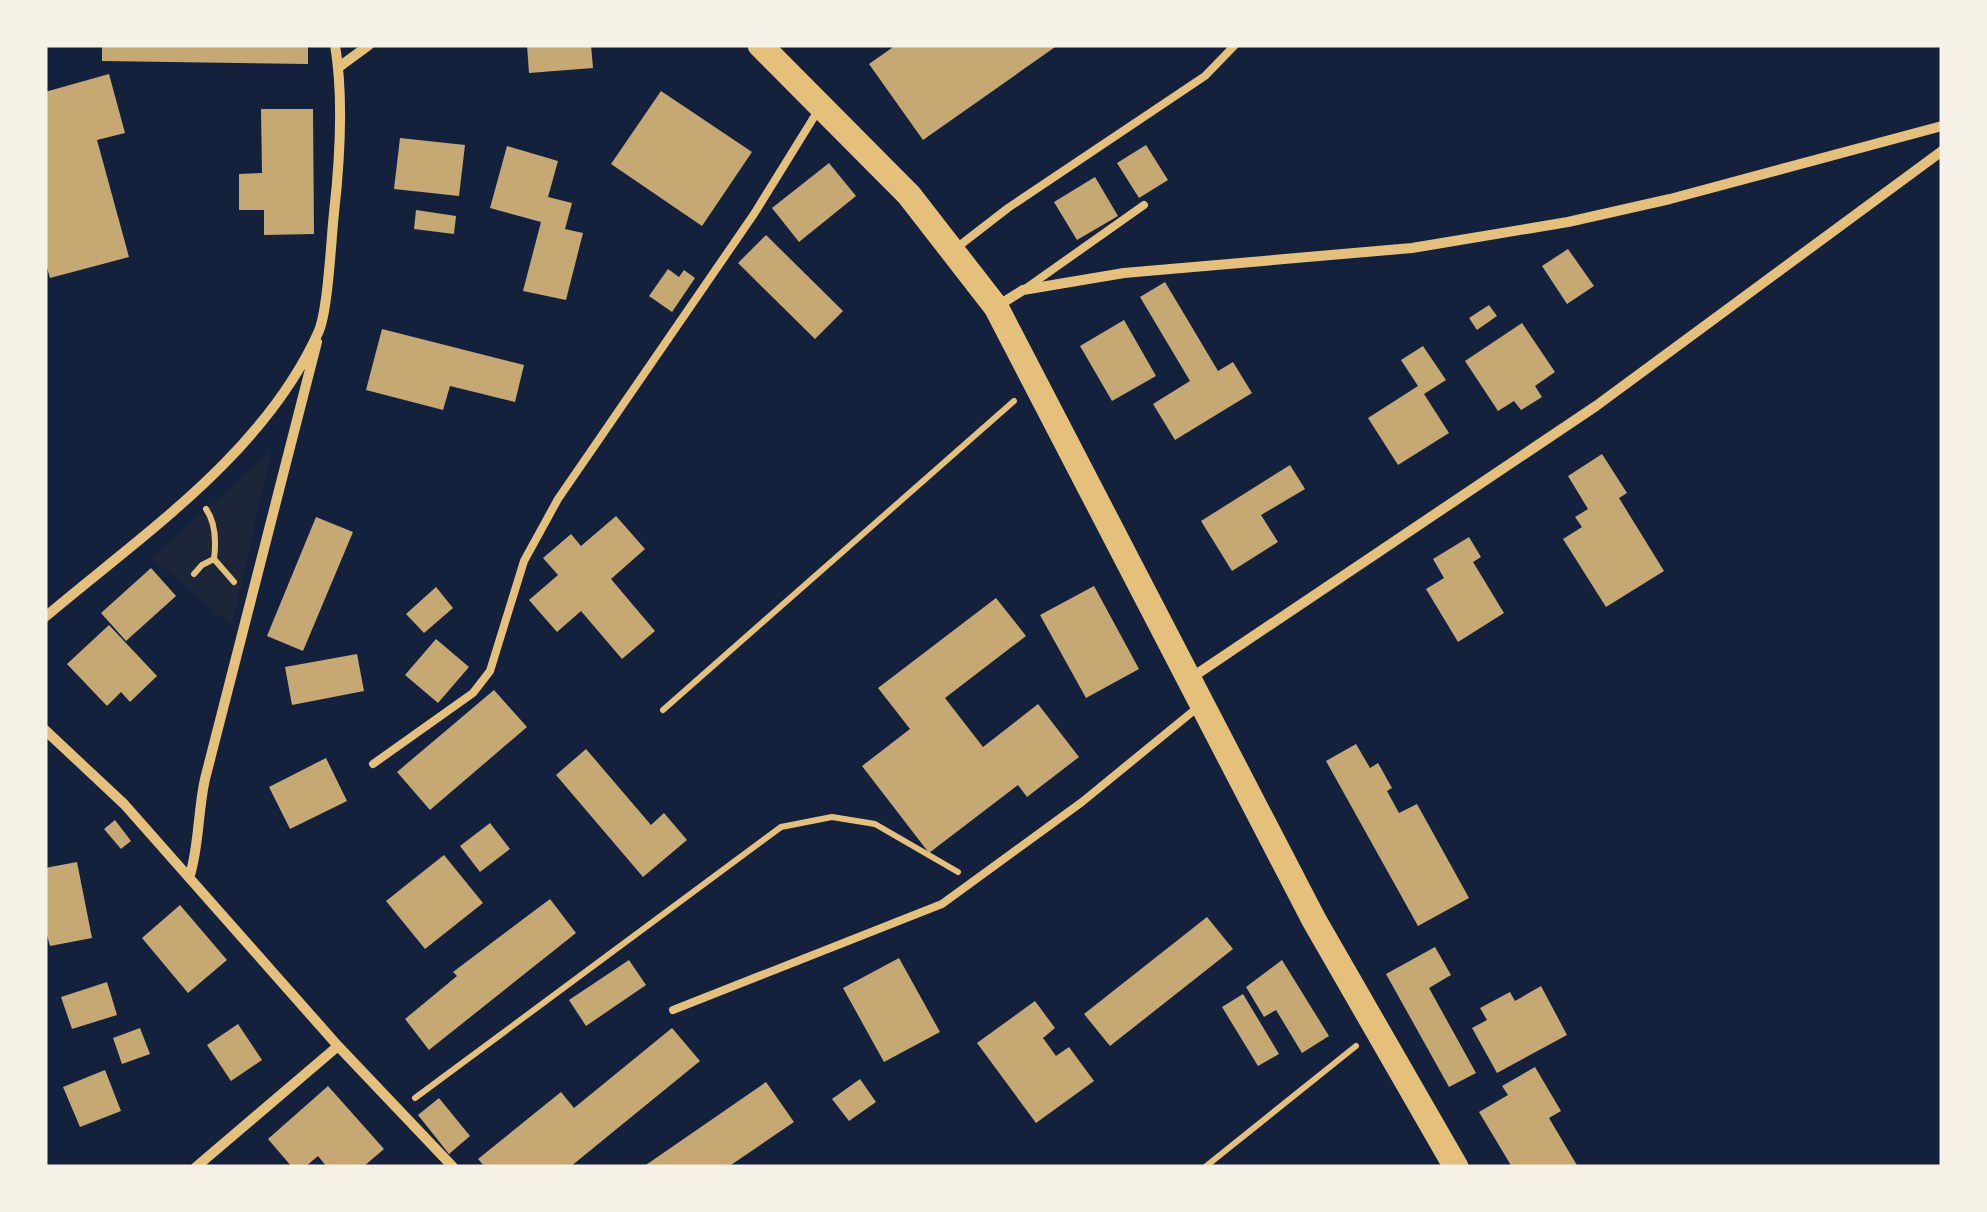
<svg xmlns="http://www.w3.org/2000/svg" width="1987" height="1212" viewBox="0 0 1987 1212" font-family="Overpass,sans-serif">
<rect width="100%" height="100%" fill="#14213d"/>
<path fill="#1d2539" d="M271 451 232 626 152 558Z"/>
<path fill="#c6a872" d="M102 45H308V64L102 61Z
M527 45H591L593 68 529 73Z
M896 45H1058L923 140 869 64Z
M109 74 125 133 97 140 129 257 50 278 45 261V92Z
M661 91 752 152 702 226 611 164Z
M261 109H313L314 234 264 235V210H239V174L262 173Z
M400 138 465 145 459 196 394 189Z
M1146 145 1168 180 1139 198 1117 163Z
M507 146 558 161 548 197 572 203 565 229 583 233 566 300 523 291 541 222 490 208Z
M829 163 856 196 799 242 772 208Z
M1095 177 1118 216 1077 240 1054 202Z
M416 210 456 216 454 234 414 229Z
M766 235 843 311 815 339 738 263Z
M1568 249 1594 286 1567 304 1542 266Z
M668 269 679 277 684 270 695 278 672 312 649 296Z
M1165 282 1218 371 1233 362 1252 393 1175 440 1153 404 1190 381 1140 297Z
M1489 305 1497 316 1477 330 1469 318Z
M1124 320 1156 376 1112 401 1080 346Z
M1522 323 1555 372 1535 386 1542 397 1521 410 1514 401 1498 411 1465 361Z
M382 329 524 365 515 402 450 386 443 410 366 390Z
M1423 346 1446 380 1424 394 1449 433 1398 465 1368 418 1418 386 1401 360Z
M1602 454 1627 493 1619 498 1664 571 1606 607 1563 539 1582 527 1575 517 1588 509 1568 476Z
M1290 465 1305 489 1261 515 1278 542 1232 571 1201 521Z
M616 516 645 549 611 579 655 631 622 659 581 611 557 632 529 600 558 575 543 558 571 534 581 546Z
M316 517 353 532 303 651 267 636Z
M1469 537 1481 557 1473 562 1504 613 1458 642 1426 589 1444 578 1433 559Z
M151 568 176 596 126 641 101 613Z
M1094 586 1139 669 1086 698 1040 615Z
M436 587 453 608 424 633 406 614Z
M996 598 1026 636 945 698 983 747 1038 704 1079 757 1027 797 1018 785 929 853 862 766 910 729 878 688Z
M109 625 157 676 130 702 121 692 107 706 67 664Z
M436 639 469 667 438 703 405 675Z
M357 654 364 691 292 705 285 667Z
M494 690 527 727 430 810 397 772Z
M1356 744 1370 768 1378 763 1392 788 1387 791 1399 813 1417 804 1469 898 1418 926 1326 761Z
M586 749 651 825 664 813 687 840 643 877 556 775Z
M326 758 347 801 290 829 269 787Z
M115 820 131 841 121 849 104 829Z
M490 823 510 849 480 872 460 846Z
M444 855 483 903 425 949 386 901Z
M77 862 92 938 50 946 45 928V868Z
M550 899 576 933 429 1050 405 1019 457 976 453 972Z
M180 905 227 960 188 993 142 938Z
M1207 917 1233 949 1110 1046 1084 1014Z
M1435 947 1451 975 1429 988 1476 1073 1449 1087 1386 974Z
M899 958 940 1032 884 1062 843 988Z
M629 960 646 985 586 1026 569 1000Z
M1282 960 1329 1036 1302 1053 1276 1010 1264 1017 1246 987Z
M107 982 117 1015 72 1029 61 997Z
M1541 986 1567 1035 1497 1073 1472 1028 1487 1020 1480 1008 1510 992 1515 1001Z
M1243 994 1279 1054 1258 1066 1222 1007Z
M1035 1001 1055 1028 1043 1038 1056 1056 1069 1047 1094 1081 1036 1123 977 1043Z
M238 1024 262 1060 231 1081 207 1045Z
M140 1028 150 1054 122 1064 113 1038Z
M672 1028 700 1061 570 1167H485L478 1159 561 1092 574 1108Z
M1535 1067 1561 1111 1549 1118 1578 1167H1512L1479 1112 1508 1095 1502 1086Z
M105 1070 121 1111 80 1127 63 1087Z
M860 1079 876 1102 849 1121 832 1099Z
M766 1082 794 1122 728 1167H643Z
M328 1086 384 1149 363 1167H327L318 1156 305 1167H292L268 1139Z
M439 1098 470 1136 449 1154 418 1115Z"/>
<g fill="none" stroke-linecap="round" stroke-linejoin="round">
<path stroke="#e5c07b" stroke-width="6" d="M206 509C216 523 216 543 214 559L234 582
M194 574 202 565 214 559
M663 710 1014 401
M415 1098 781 827 832 817 875 824 958 872
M1205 1167 1356 1046"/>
<path stroke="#e5c07b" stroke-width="8" d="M955 249 1008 208 1205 76 1235 45
M1025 289 1144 205
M373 764 473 693 490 671 524 561 558 499 754 214 819 109
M673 1010 942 904 1082 802 1197 708"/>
<path stroke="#e5c07b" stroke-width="10" d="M339 67 369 45
M996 307 1023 290 1124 273 1412 248 1568 222 1670 199 1942 126
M45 617C143 534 263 454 318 333 328 313 331 240 334 213 340 159 344 98 335 45
M1191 678 1596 406 1942 151
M45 730 124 804 338 1046 453 1167
M190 875C199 846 198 810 205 779L317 342
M196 1167 338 1046"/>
<path stroke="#e5c07b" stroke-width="25" d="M760 45 909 195 996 307 1314 920 1456 1167"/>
</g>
<rect width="1987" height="1212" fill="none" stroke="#f6f1e7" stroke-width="95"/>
</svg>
